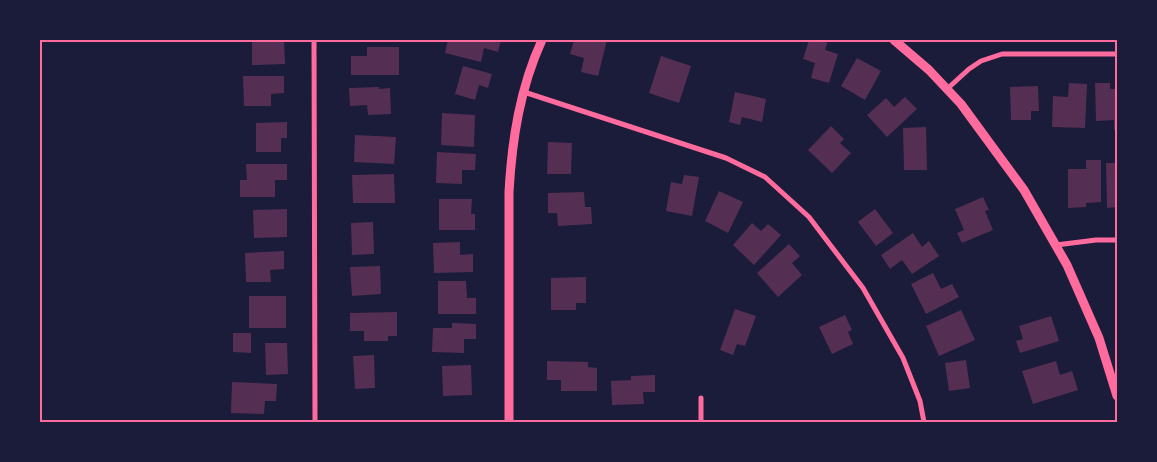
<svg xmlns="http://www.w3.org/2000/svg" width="1157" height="462" viewBox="0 0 1157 462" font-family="Arial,sans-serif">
<rect width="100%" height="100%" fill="#1b1b3a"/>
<path fill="#542f53" d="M252 40H284L285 64 252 65Z
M448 40H501L498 52 484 48 481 62 445 53Z
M574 40H607L598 76 581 72 584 58 570 54Z
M809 40H828L825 50 838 54 829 83 811 78 815 63 803 59Z
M367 47H399V75H351V56H367Z
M661 56 691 66 679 103 649 93Z
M857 58 881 71 865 100 841 86Z
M463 66 492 74 488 88 479 85 475 100 455 94Z
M243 76H284V93L271 94V106H244Z
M1069 83 1087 84 1085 128 1052 127 1053 96 1068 97Z
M1095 83H1110V89H1117V130H1114V120L1096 121Z
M1038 86 1039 111H1031V120H1011L1010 87Z
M379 87V89L390 88 391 114 368 115 367 105 350 106 349 88Z
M735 92 766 99 762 122 742 117 740 125 729 122Z
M905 97 917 109 887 137 867 115 886 98 894 107Z
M442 113 475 115 474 147 441 145Z
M287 122V138H281V152H256V123Z
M831 126 844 139 840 143 851 153 832 173 808 150Z
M926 127 927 170H904L903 128Z
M355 135 396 137 394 164 354 162Z
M548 142 572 143 571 174H547Z
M437 152 476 154 475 170H462V184L436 183Z
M1086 160H1101V202L1086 203V207L1068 208V169H1086Z
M1106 163H1117V207L1107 208Z
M246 164H287V180H275V197H240V180H247Z
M394 174 395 203H353L352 175Z
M684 175 699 177 692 216 666 211 671 182 682 184Z
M719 191 743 202 728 233 705 221Z
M584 192 585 207H591L592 224 558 226 557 213H548V193Z
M983 197 989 210 985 211 993 230 962 243 957 233 964 230 955 209Z
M439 199H472L471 214H475V230H439Z
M287 209V237L254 238 253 210Z
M875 209 893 233 876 246 858 222Z
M373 222 374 254 352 255 351 223Z
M752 223 761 231 768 224 781 235 754 265 733 245Z
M913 233 922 247 929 241 939 256 912 274 902 260 890 269 881 255Z
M460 242V255L473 254V272L434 273 433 243Z
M789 244 800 256 792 263 802 275 778 297 757 273Z
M284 251V269L270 270 271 282H246L245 253Z
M380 266 381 294 352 296 350 267Z
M933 273 941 289 952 284 959 297 926 314 911 284Z
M586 277V303H576V310H551V278Z
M438 281H466L467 298H476V314H438Z
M249 296H286V328H249Z
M735 309 756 316 745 346 737 344 733 355 720 350Z
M961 310 975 340 939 356 926 326Z
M397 312V336H388V341H364V331H350V313Z
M845 315 852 330 848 332 853 344 832 354 819 327Z
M1051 316 1059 341 1020 353 1016 341 1023 339 1019 326Z
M452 323 476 324V339H464V353L432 352 433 328H452Z
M233 333H251V353L233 352Z
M265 343H287L288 374 266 375Z
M374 355 375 388 355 389 353 356Z
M966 360 970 388 949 391 945 363Z
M547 361 588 362V367L597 368V391H561V380H547Z
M1056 361 1060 375 1072 371 1078 390 1033 404 1022 371Z
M471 365 472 395 443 396 442 366Z
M655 375V392H643L644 404 612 405 611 381 631 380V376Z
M232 382 277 384 276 401H265L264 414 231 413Z"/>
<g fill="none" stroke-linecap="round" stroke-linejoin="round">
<path stroke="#ff6b9d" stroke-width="5" d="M314 40 315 422
M947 89 969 69 981 61 1002 54H1117
M524 92 726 158 765 177 809 217 863 288 903 358 920 401 924 422
M1056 245 1096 240H1117
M701 398V422"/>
<path stroke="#ff6b9d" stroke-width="9" d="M894 40 929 70 961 104 1024 190 1067 265 1099 338 1117 396
M509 422V192C512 139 520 88 542 40"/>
</g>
<rect width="1157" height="462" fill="none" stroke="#1b1b3a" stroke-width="82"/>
<rect x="41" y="41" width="1075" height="380" fill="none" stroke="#ff6b9d" stroke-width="2"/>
</svg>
